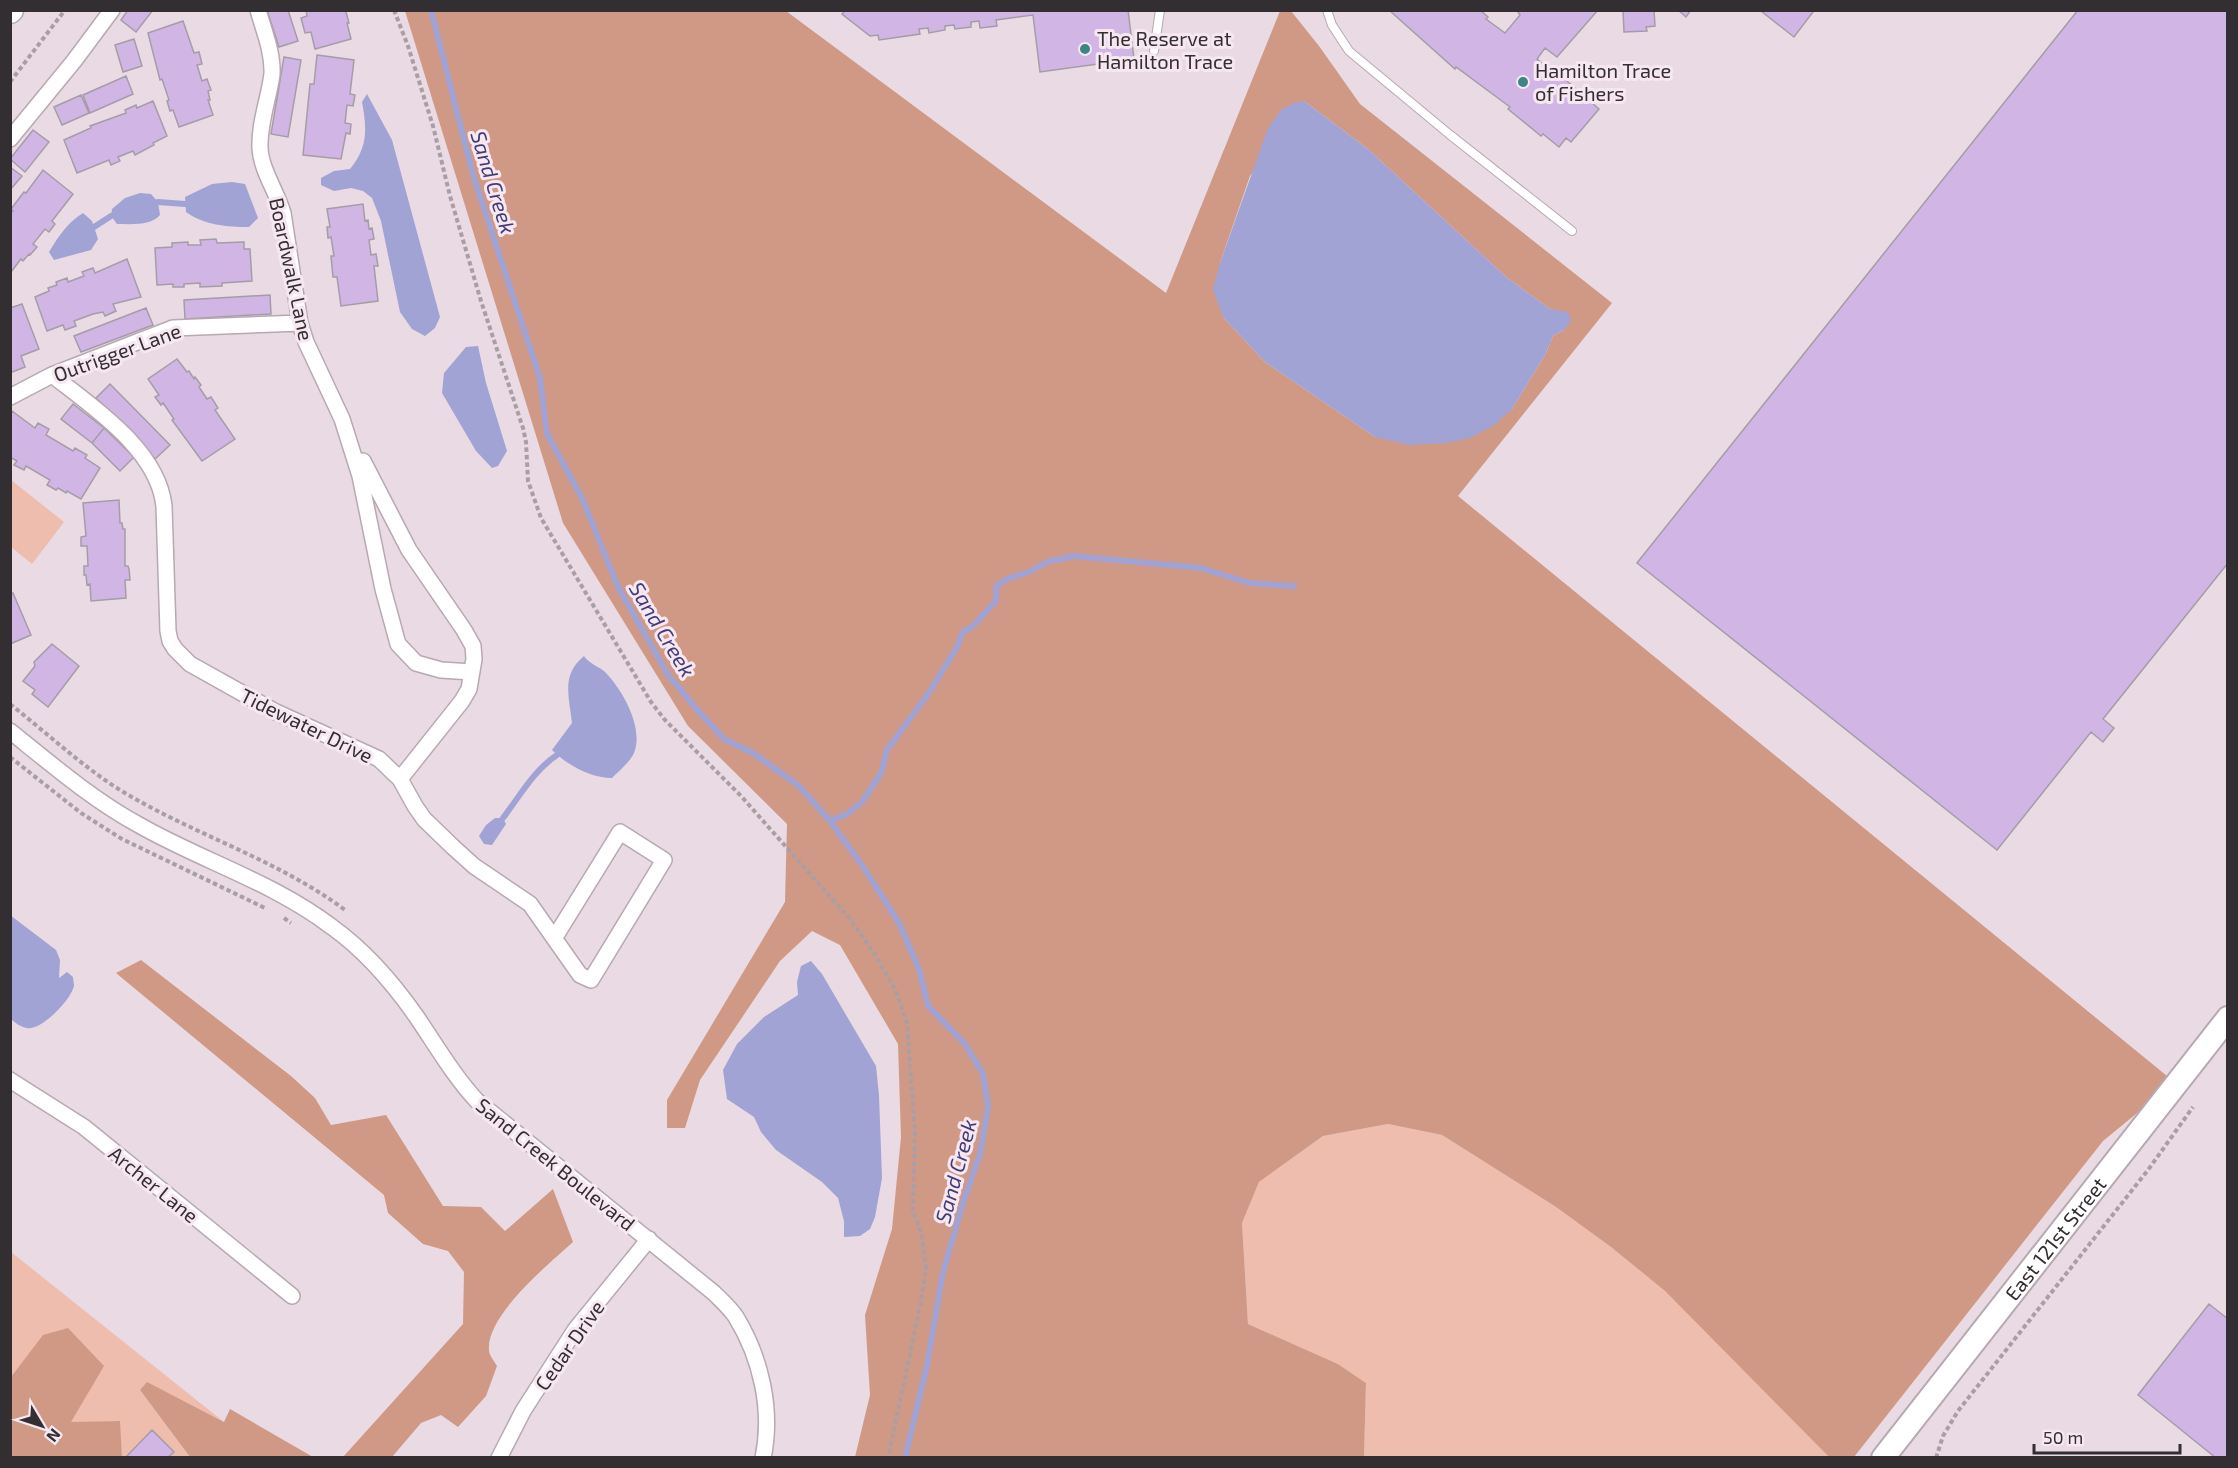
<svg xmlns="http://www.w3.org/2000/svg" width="2238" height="1468" viewBox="0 0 2238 1468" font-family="'Exo 2',sans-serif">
<rect width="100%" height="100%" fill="#e9dae3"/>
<path fill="#eebdad" d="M11 480 64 522 32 564 11 547Z
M1388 1124 1442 1135 1556 1207 1611 1247 1665 1291 1829 1457H1364L1366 1383 1338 1364 1248 1324 1242 1223 1259 1182 1323 1136Z
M11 1252 224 1422 147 1383 140 1390 190 1457H122L119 1421 71 1423 11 1377Z"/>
<path fill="#d09986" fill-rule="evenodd" d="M405 11H786L1166 293 1280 11H1291L1319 46 1360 104 1612 303 1458 496 2167 1076 2153 1100 2103 1141 1854 1457H1829L1665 1291 1611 1247 1556 1207 1442 1135 1388 1124 1323 1136 1259 1182 1242 1223 1248 1324 1338 1364 1366 1383 1364 1457H855L870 1395 865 1315 892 1229 901 1137 898 1044 840 945 812 931 780 961 700 1080 685 1128H667V1100L785 902 787 824 688 726 563 523ZM1304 101 1368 149 1505 276 1550 309 1561 313 1564 330 1553 336 1546 353 1512 409 1375 437 1265 362 1223 317 1220 263 1250 176Z
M141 960 291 1076 315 1098 331 1125 386 1115 443 1206 481 1207 505 1231 553 1189 573 1242C549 1264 486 1315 489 1350 489 1355 494 1361 497 1366L486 1396 458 1427 441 1415 421 1423 392 1457H343L463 1324 464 1272 448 1251 423 1244 388 1213 384 1195 116 973Z
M68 1328 104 1366 71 1422 120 1421 122 1457H11V1377L43 1335Z
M147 1382 224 1422 230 1409 313 1457H190L140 1390Z"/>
<path fill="#a1a3d5" d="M367 94 392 140 440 317 435 328 425 336 412 329 400 312 381 221 372 198 363 191 351 188 334 191 321 185V178L334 171 350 169C368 147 367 129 362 102Z
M1304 101 1368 149 1505 276 1550 309 1568 312 1571 321 1564 330 1553 336 1546 353 1512 409 1493 426 1470 438 1447 443 1409 445 1375 437 1265 362 1223 317 1213 289 1220 263 1268 128 1282 109 1294 103Z
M232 182 245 184 258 218 249 227C227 227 204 225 186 212L185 197 212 184Z
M140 193 151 194 158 202 160 215C151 226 131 224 117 224L111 216 112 209 125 198Z
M83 213 92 221 98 239 91 250 54 260 49 252C58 237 68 222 83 213Z
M478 346 486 383 507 451 498 466 492 468 476 451 442 393 444 373 466 347Z
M584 656C589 664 599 666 606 673 623 691 644 728 634 753 630 762 619 771 612 778 591 778 567 765 552 750L572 723C569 696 561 675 584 656Z
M495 818H503L506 824 492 845 484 844 479 836 486 825Z
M10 915 56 950 60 960 59 978 67 972 73 977C73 980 74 983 74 986 71 1000 41 1031 27 1028 21 1027 15 1023 11 1019Z
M811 961 822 974 876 1066 879 1095 882 1178 875 1217 870 1229 860 1236 844 1237V1221L838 1198 822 1182 776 1150 761 1132 754 1117 727 1099 723 1070 737 1044 764 1017 798 995 797 982 801 966Z"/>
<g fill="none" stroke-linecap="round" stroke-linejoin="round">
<path stroke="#a1a3d5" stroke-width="6" d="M431 10 473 175 540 378 547 434 582 498 618 587 668 675 700 713 724 739 753 753 799 786 830 821 862 865 899 923 919 969 928 1006 965 1044 983 1074 988 1107 980 1154 964 1200 943 1272 927 1365 905 1458
M158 202 185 204
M94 227 111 216
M503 818C520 796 533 771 557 755
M830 821 847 814 862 802 881 773 887 750 928 694 956 649 963 632 973 626 996 601V586L1009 578 1029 572 1047 562 1074 556 1201 568 1249 583 1294 586"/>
</g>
<path fill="#d1b5e4" stroke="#a49da9" stroke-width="1.5" d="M128 10H153L136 32 121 20Z
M267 10H288L298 41 279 47Z
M306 10H349L346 12 349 23H347L351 39 315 49 311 32 305 33 301 18 307 16Z
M845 10H1128L1134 59 1040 72 1033 15 996 20 997 26 980 28 979 21 971 22V27L955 29 954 25 945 26V30L929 33 928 28 919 29 920 34 879 40 878 35 870 36 842 14Z
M1389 10H1480L1488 17 1486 19 1505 33 1520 15 1518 12 1519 10H1598L1557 57 1545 48 1537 59 1549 69 1551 67 1599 109 1571 142 1566 138 1559 147 1543 134 1541 136 1508 109 1510 107 1456 67 1455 69Z
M1623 10H1654L1655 26 1646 27 1647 31 1624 32Z
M1678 10H1691L1686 17Z
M1812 10 1813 12 1794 37 1761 11Z
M2078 10H2228V563L2103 719 2114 728 2103 742 2091 732 1997 850 1637 563Z
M183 21 194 53 199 52 202 64 197 65 202 81 207 79 211 90 208 91 210 100H208L213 115 179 127 173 110 170 111 167 101 169 100 162 79 160 80 148 33Z
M134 39 142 66 123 72 115 45Z
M317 55 354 60 350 94 355 95 353 106 347 105 345 123 351 124 350 134 346 133 341 159 303 155 310 84H314Z
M284 57 301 60 288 137 271 134Z
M126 76 133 94 90 113 83 95Z
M81 95 89 113 62 125 54 107Z
M153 101 167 136 153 143 154 145 135 155 133 151 118 157 120 161 111 165 109 160 77 173 64 140 91 128 90 126 126 113 125 110 136 105 137 108Z
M33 130 49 142 25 172 10 159Z
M10 167 22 176 10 190Z
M43 170 73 194 52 221 55 224 49 232 45 229 33 244 37 247 30 255 29 254 23 261 21 259 11 272 10 213 13 211 11 209 24 192 26 193Z
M363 204 365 221 368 220 369 229 372 228 374 239 369 240 371 255 376 254 378 266H374L378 301 341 306 337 277H333L331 256H334L331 237 328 238 327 227H330L327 209Z
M216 239 217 243 244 242V249H250L252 281 222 283V286L200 287V283L184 284V287H173V284L157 285 155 248 172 247V243L188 242V245H201L200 240Z
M127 259 141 297 113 304 116 311 105 316 103 312 93 314 74 321 76 326 65 330 63 325 47 331 35 297 49 291 48 288 57 285 56 282 67 278 68 282 84 276 82 272 93 268 95 273Z
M270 295 271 314 185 319 184 300Z
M22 304 39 349 21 356 25 367 10 373V308Z
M146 308 153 325 81 352 74 336Z
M177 359 187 372 189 371 194 379 195 377 201 385 199 387 207 399 211 397 218 408 215 410 235 439 202 461 172 420 174 419 163 403 161 405 155 397 159 395 148 379Z
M110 384 170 445 155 459 96 398Z
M73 404 104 428 92 443 61 419Z
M12 411 35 428 38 423 49 429 46 435 73 451 75 448 87 455 85 458 100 468 81 499 67 491 66 493 58 488 56 490 47 485 50 480 26 466 24 470 14 465 17 461 10 457V414Z
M104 428 134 457 120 471 92 443Z
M119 500 120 523H122L123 529H125V566H128L129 569 130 580H125L126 598 91 601 90 584 87 585 86 575H84V566H88L87 546H81V537L86 536 83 503Z
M13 593 31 635 10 644V594Z
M52 644 79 666 48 707 32 694 35 690 23 681 35 666 34 662Z
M2209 1304 2228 1319V1458H2216L2138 1395Z
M152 1430 174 1452 167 1458H125Z"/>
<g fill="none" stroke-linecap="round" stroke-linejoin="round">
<g stroke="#b7a9b1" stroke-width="10">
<path id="lane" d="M1327 10 1332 25 1349 51 1449 134 1572 231
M1154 51 1160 10"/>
</g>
<g stroke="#b7a9b1" stroke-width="18">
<path id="street" d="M258 10C264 31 273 53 272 74 269 98 259 123 260 148 261 170 277 192 283 213L300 323 306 342 342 419 360 476 383 589 398 644 416 663 441 670 472 672
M10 139 74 61 112 10
M52 375C93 407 158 450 164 506L168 631 170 641 175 649 190 664 276 712 379 759 400 779 415 806 424 819 453 847 474 866 530 904 580 975 591 980 664 860 620 832 555 937
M10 397 52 375 173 328 300 323
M363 461 409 550 464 630 473 646 474 659 469 689 462 701 400 779
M10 731C51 764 93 800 139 825 202 861 273 882 332 927 364 950 393 983 416 1016 436 1045 453 1075 477 1101L714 1293C721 1300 730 1308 736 1317 761 1358 773 1410 763 1458
M10 1080 84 1127 292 1296
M499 1458 523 1411 575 1330 649 1239"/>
</g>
<g stroke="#b7a9b1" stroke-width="26">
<g id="secondary">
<path id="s1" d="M1883 1458 2228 1018"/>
</g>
</g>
<g stroke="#b7a9b1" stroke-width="27">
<path id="primary" d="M10 11 11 10"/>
</g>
<path stroke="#aa9ea5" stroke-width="4" stroke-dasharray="4.5 3" stroke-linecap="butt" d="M394 10 408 46 433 126 450 196 481 301 523 428 526 442 528 481 541 518 651 702 665 720 741 796 850 919 874 953 896 991 907 1023 915 1131 913 1211 921 1232 926 1269 921 1302 888 1458
M10 82 65 10
M10 704C52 737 92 776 139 801 207 839 282 863 345 910
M10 757 81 813 122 839 267 909
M284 918 291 923
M1936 1458 1943 1436 1958 1411 2148 1170 2193 1107"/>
<use href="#lane" stroke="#fff" stroke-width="8"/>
<use href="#street" stroke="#fff" stroke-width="15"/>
<use href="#secondary" stroke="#fff" stroke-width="22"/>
<use href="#primary" stroke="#fff" stroke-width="24"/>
</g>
<g fill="#3d8585" stroke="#f6e7f0" stroke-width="2">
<circle cx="1085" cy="49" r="6"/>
<circle cx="1523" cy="82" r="6"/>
</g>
<g text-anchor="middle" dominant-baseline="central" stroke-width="6" stroke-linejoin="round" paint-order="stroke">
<g font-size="20" fill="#332e31" stroke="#f6e7f0" text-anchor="start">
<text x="1097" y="38">The Reserve at<tspan x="1097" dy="23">Hamilton Trace</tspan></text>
<text x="1535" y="70">Hamilton Trace<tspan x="1535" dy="23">of Fishers</tspan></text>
</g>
<g font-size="20" fill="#332e31" stroke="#f6e7f0">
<text transform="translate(292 269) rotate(78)">Boardwalk Lane</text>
<text transform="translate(117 352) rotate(-20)">Outrigger Lane</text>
<text transform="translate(307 725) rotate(26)">Tidewater Drive</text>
<text transform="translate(556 1164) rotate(39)">Sand Creek Boulevard</text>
<text transform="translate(154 1184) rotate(39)">Archer Lane</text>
<text stroke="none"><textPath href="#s1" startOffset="279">East 121st Street</textPath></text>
<text transform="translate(569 1345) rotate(-55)">Cedar Drive</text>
</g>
<g font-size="21" font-style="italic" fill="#3f3c79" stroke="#f6e7f0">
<text transform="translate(494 182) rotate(73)">Sand Creek</text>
<text transform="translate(663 629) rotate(59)">Sand Creek</text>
<text transform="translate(955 1171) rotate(-75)">Sand Creek</text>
</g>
</g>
<rect width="2238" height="1468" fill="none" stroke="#332e31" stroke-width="24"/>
<g transform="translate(42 1426) rotate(129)" stroke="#f6e7f0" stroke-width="4.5" paint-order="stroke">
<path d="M0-4.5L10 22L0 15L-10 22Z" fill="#332e31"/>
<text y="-9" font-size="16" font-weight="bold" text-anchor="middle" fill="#332e31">N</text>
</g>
<path d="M2034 1444v9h146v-9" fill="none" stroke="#332e31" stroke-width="3"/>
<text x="2043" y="1444" font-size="18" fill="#332e31" stroke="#f6e7f0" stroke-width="4.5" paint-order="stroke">50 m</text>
</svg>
